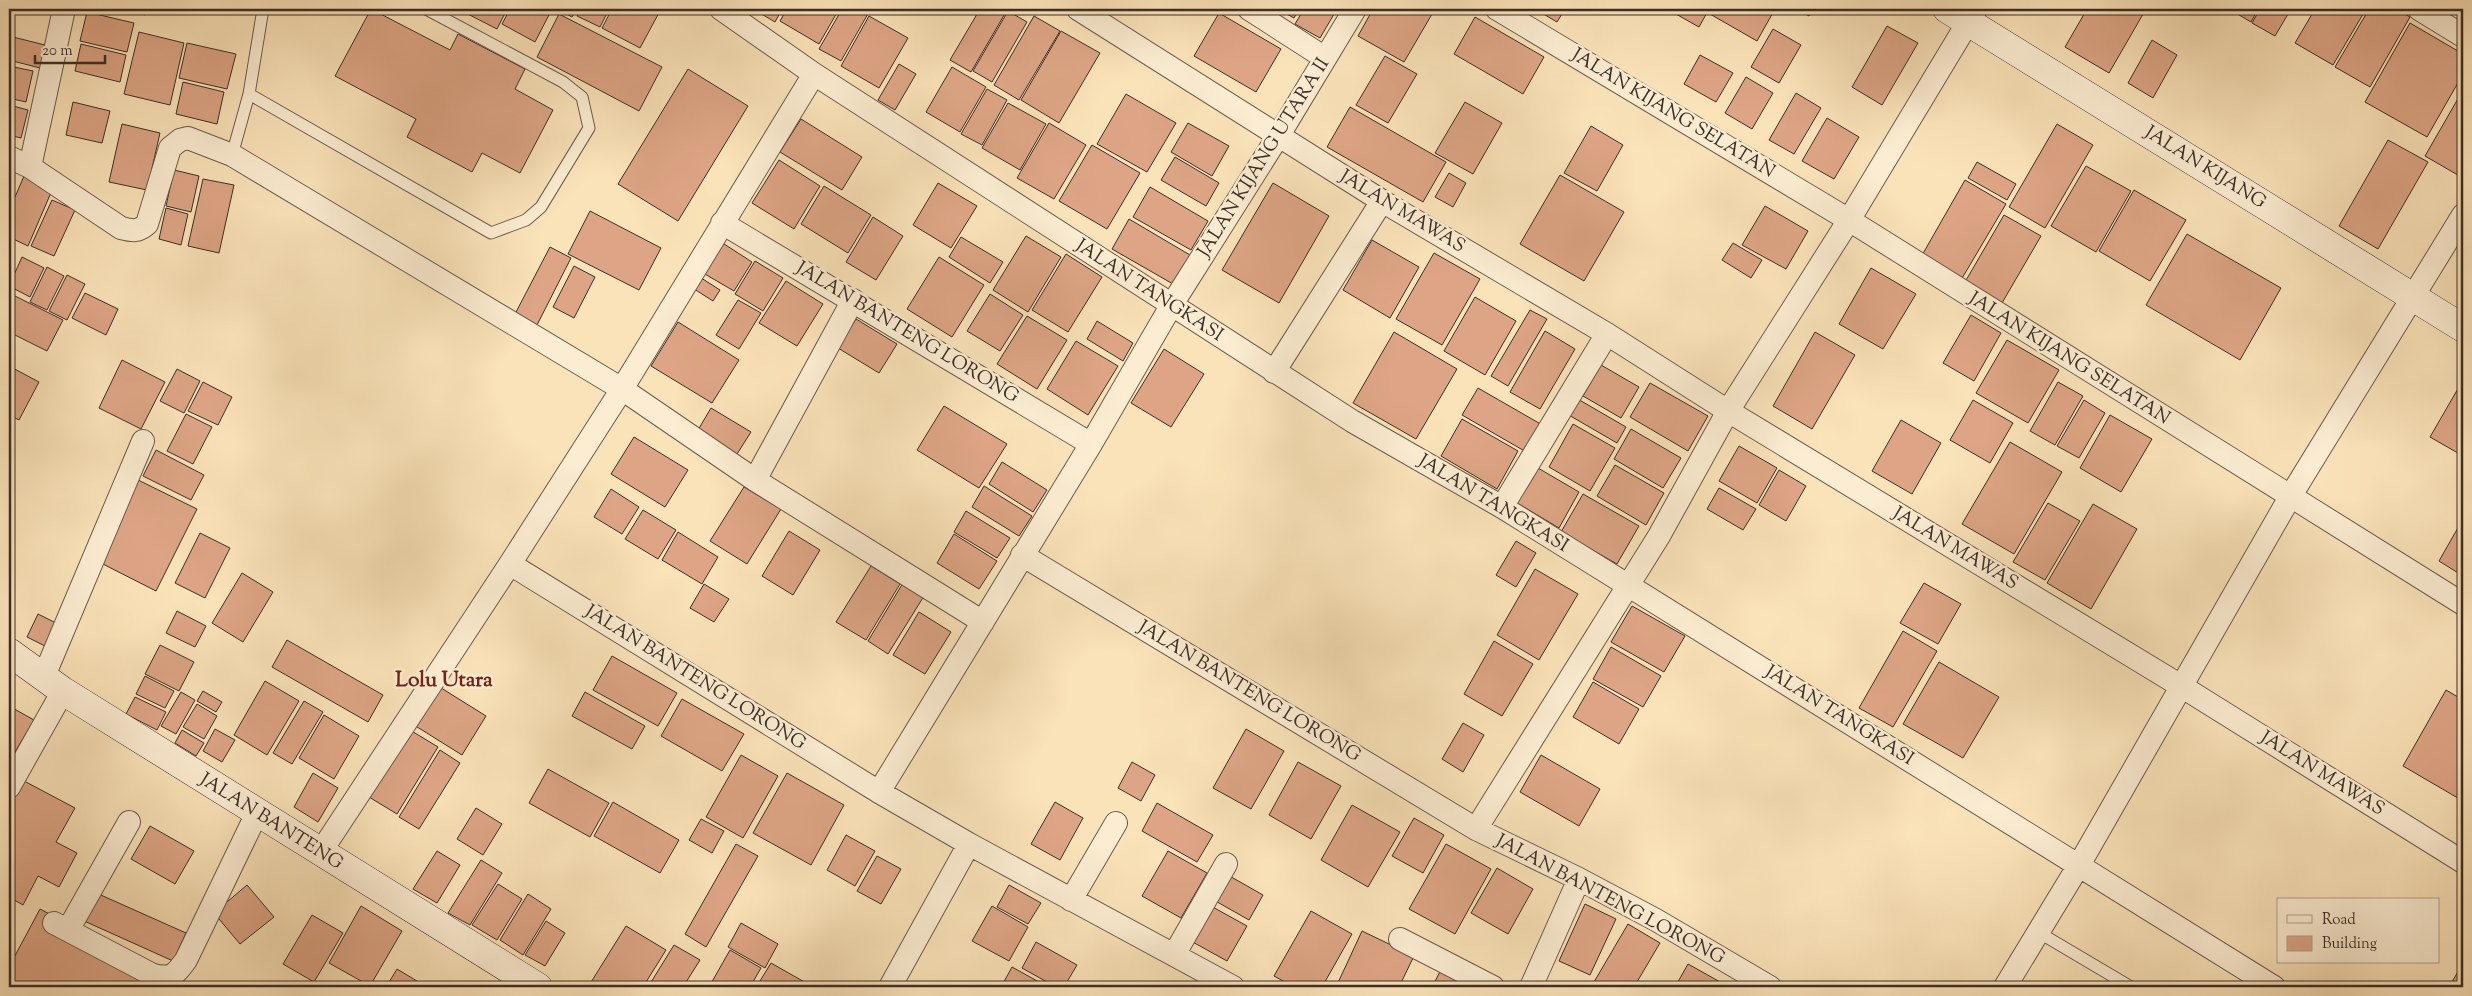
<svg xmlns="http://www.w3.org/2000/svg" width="2472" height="996" viewBox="0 0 2472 996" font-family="'Sorts Mill Goudy',serif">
<rect width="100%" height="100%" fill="#fbe3b9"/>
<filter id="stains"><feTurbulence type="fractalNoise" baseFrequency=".004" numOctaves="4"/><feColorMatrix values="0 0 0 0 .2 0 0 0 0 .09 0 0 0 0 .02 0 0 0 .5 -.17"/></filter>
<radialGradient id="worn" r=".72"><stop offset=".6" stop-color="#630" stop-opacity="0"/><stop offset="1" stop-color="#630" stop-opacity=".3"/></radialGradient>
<path fill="#dda585" stroke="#3b2f28" d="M126 9H147L145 15Z
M371 9 450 50 458 34 525 69 515 89 553 110 520 173 482 153 472 172 407 137 416 119 335 76Z
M458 9H507L497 29Z
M510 9H547L551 11 535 42 502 24Z
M557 9H577L572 17Z
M581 9H609L600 27 577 16Z
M612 9H661L640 48 602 28Z
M753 9H782L775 22Z
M787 9H839L819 44 780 21Z
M842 9H864L869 12 841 61 819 49Z
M980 9 1007 10 971 72 950 60Z
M1278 9H1299L1294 18Z
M1304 9H1337L1320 38 1295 24Z
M1373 9H1435L1404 62 1358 36Z
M1535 9H1565L1557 22Z
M1667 9H1709L1699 27Z
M1713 9H1775L1757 41 1710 14Z
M1796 9H1813L1809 16Z
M2087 9H2146L2109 73 2065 47Z
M2229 9H2258L2251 22Z
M2260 9H2291L2275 36 2252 23Z
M2315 9H2366L2333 65 2295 43Z
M2369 9H2396L2410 17 2370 87 2335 67Z
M2455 9H2463V14Z
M1008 11 1027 22 992 82 973 71Z
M87 12 134 23 127 52 80 41Z
M1219 13 1281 49 1256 92 1194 56Z
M559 14 662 67 639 111 537 57Z
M869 16 908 38 879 88 841 66Z
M1034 16 1060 31 1019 100 994 85Z
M1475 17 1544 57 1523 94 1454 54Z
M2410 23 2463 54V74L2427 137 2365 102Z
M1887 26 1918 43 1882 105 1852 87Z
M1773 29 1801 45 1779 83 1751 67Z
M1061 31 1100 53 1059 123 1021 100Z
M139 32 184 43 170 105 124 94Z
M9 36 45 45 40 68 9 60Z
M2152 40 2177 55 2153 98 2128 83Z
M187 43 236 54 227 89 179 78Z
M81 44 126 55 120 82 75 71Z
M1700 55 1733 73 1716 102 1684 84Z
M1385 56 1417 74 1388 123 1356 105Z
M899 64 916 74 895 110 878 100Z
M9 66 33 71 26 102 9 98Z
M952 67 986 87 960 132 926 112Z
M688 69 748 106 678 221 618 184Z
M1746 77 1773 93 1752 129 1725 113Z
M183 82 224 92 217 124 176 114Z
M987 89 1007 100 982 145 961 134Z
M2463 90V178L2425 156Z
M1796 93 1821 108 1794 154 1769 140Z
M1126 94 1176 123 1147 172 1097 144Z
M73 102 110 111 102 143 66 135Z
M1465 102 1502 123 1473 174 1435 153Z
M1008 103 1046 124 1020 170 982 148Z
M9 105 28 110 21 138 9 135Z
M1350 107 1446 162 1423 202 1327 147Z
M1827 118 1859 137 1834 179 1802 161Z
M801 119 862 157 842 190 780 152Z
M1049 123 1086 145 1054 199 1017 178Z
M1188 123 1229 146 1212 176 1171 152Z
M122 124 160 133 147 190 109 182Z
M2057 124 2093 145 2045 228 2009 207Z
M1591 126 1623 145 1597 191 1564 173Z
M2388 140 2428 162 2378 249 2339 226Z
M1092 145 1140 173 1107 229 1059 201Z
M1175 157 1219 183 1206 206 1161 180Z
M779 160 820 186 794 229 752 203Z
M1977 162 2016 184 2007 200 1968 178Z
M2086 166 2131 191 2096 252 2051 226Z
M174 170 199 176 191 212 166 206Z
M1449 173 1466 183 1453 207 1435 197Z
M1560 175 1624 212 1584 281 1520 244Z
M24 176 53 188 28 246 9 237V211Z
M203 179 234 185 219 253 188 246Z
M1965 180 2006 204 1961 280 1921 257Z
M938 183 977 206 951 248 913 225Z
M1273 183 1329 216 1279 303 1222 270Z
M824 186 871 215 848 253 801 224Z
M1150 187 1208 221 1191 250 1133 217Z
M2134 190 2186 220 2150 281 2099 251Z
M52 200 75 210 54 256 31 246Z
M1765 206 1808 231 1786 269 1742 245Z
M166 208 188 214 181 245 159 239Z
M590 211 661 248 639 290 568 254Z
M2004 215 2041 236 2002 303 1965 282Z
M873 217 903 236 876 280 846 262Z
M1129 219 1190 255 1173 284 1112 249Z
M2187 234 2281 288 2240 360 2146 305Z
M1026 236 1061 257 1028 312 993 290Z
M961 237 1003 262 990 283 949 257Z
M1372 240 1419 267 1390 318 1343 290Z
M721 242 752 262 734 291 703 273Z
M1733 243 1762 260 1751 278 1722 260Z
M550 247 571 258 537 325 515 314Z
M1434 253 1480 279 1442 345 1396 319Z
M1066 254 1102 277 1068 332 1032 310Z
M22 257 44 268 30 297 9 286Z
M939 257 984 285 952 337 907 309Z
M755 261 783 278 763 311 735 294Z
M574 266 595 277 574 318 553 307Z
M47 267 64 276 47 310 30 302Z
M1871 268 1916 294 1883 349 1839 324Z
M67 275 85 284 67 320 49 311Z
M698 276 720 290 713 301 691 287Z
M786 281 823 304 797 346 759 323Z
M9 293 63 320 47 351 9 332Z
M85 293 118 309 106 335 72 318Z
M990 294 1023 315 1000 351 967 331Z
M1475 297 1516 321 1485 375 1444 351Z
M738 300 761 313 739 349 716 335Z
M1530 310 1547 319 1508 386 1491 376Z
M1971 315 2001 333 1974 381 1943 363Z
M1027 316 1067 340 1037 389 997 364Z
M856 319 897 344 879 373 838 348Z
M1097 321 1133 343 1123 361 1087 339Z
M678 322 739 360 712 403 651 366Z
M1545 331 1575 349 1540 409 1510 392Z
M1394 332 1457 369 1416 439 1353 403Z
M1815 332 1855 355 1812 429 1773 406Z
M2007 340 2059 370 2028 423 1976 393Z
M1076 341 1118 366 1088 415 1047 389Z
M1164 349 1204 374 1171 427 1131 403Z
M122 360 165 382 141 429 99 408Z
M1601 365 1639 387 1621 418 1583 396Z
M9 366 39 382 19 420 9 415Z
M177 369 200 381 184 413 160 401Z
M2463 380V456L2430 437Z
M203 382 232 397 218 425 188 411Z
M2058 382 2083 396 2055 445 2030 431Z
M1650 383 1708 416 1688 451 1630 417Z
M1478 388 1544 426 1528 453 1462 415Z
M1576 398 1626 427 1617 443 1567 414Z
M1973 400 2013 423 1990 463 1950 440Z
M2084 400 2105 413 2079 458 2057 446Z
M944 406 1007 444 979 488 917 450Z
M711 408 751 432 737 454 698 430Z
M186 414 212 427 193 464 167 451Z
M2110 415 2152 439 2121 492 2080 468Z
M1462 419 1518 451 1497 489 1441 456Z
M1901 420 1941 443 1912 494 1872 471Z
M1573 424 1615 448 1590 491 1549 467Z
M1631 429 1681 458 1663 488 1614 459Z
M634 437 688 470 665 507 611 474Z
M2010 442 2062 472 2014 554 1962 524Z
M1739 446 1777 468 1757 503 1719 481Z
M156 450 204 475 191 500 143 476Z
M1002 462 1047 490 1033 512 989 484Z
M1615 465 1664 493 1646 525 1597 496Z
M1538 468 1579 492 1559 528 1517 503Z
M1779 470 1806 486 1786 521 1759 505Z
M136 479 197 509 156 591 95 560Z
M984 486 1032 516 1019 536 972 507Z
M744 487 781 509 747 564 710 541Z
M1719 488 1756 509 1743 530 1707 509Z
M611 489 639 507 622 534 594 517Z
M1583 494 1639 526 1617 564 1561 532Z
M2048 503 2080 521 2045 580 2013 562Z
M2093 504 2137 529 2091 609 2047 583Z
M643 510 676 530 658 559 625 539Z
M966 511 1010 538 997 558 954 532Z
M2463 519V576L2439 561Z
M789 531 820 550 793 595 762 576Z
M678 532 718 557 702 584 662 560Z
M200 533 230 548 205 598 175 583Z
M954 534 997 561 979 589 937 563Z
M1516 541 1536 553 1516 587 1496 575Z
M871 566 900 584 866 640 836 622Z
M1535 569 1578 594 1539 660 1497 635Z
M242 573 273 592 243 642 212 623Z
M903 583 924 596 888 654 868 641Z
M1924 583 1961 604 1938 644 1900 623Z
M704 584 729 599 714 622 690 608Z
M1632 606 1685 636 1664 672 1611 642Z
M177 611 206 626 195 647 166 633Z
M919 612 951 632 925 674 893 655Z
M38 614 58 624 47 647 27 637Z
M1903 631 1937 651 1893 727 1859 708Z
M287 640 383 695 368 722 272 667Z
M1494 641 1533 664 1502 716 1464 694Z
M160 645 194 662 179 691 145 674Z
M1611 647 1661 676 1643 707 1593 679Z
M612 656 677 693 658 726 593 690Z
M1939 662 1999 697 1963 758 1903 724Z
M145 676 174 691 165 708 136 694Z
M265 681 299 701 267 755 234 735Z
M1593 682 1639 709 1619 744 1573 717Z
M438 686 486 716 462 755 414 725Z
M2446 690 2463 700V801L2403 766Z
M203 691 222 702 216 712 197 701Z
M181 692 195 700 176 734 161 726Z
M585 692 645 726 632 749 572 716Z
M135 697 166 712 157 730 126 714Z
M682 699 744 734 722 771 661 736Z
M304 701 323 712 292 764 273 753Z
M197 704 217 716 204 739 183 727Z
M9 706 34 720 9 762Z
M324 715 359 736 334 779 299 758Z
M1463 723 1484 735 1463 772 1442 759Z
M215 729 235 740 222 762 203 751Z
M1246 729 1284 751 1251 809 1213 788Z
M182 730 204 743 196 756 175 743Z
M410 730 438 747 397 814 369 797Z
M440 750 460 763 419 829 399 817Z
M741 755 778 776 743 838 706 817Z
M1541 755 1600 789 1579 826 1520 792Z
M1132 762 1155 775 1141 801 1118 788Z
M1298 762 1341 786 1311 839 1269 815Z
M548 769 609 803 590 837 529 803Z
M9 773 75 808 56 842 77 853 59 887 38 876 23 905 9 897Z
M313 773 338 788 318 822 294 807Z
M787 773 844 805 811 865 753 833Z
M613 802 679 840 660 873 594 836Z
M1055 802 1083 818 1060 860 1031 844Z
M1157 803 1213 835 1197 862 1142 831Z
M1352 805 1400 832 1368 887 1321 860Z
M476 808 502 824 483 855 457 839Z
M1414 818 1444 835 1423 873 1392 856Z
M701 819 724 831 712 853 689 840Z
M150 826 194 851 175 884 131 859Z
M846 835 875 851 855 886 827 870Z
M736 844 758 856 706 947 685 934Z
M1446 844 1491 869 1455 934 1409 909Z
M437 851 460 865 437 903 413 889Z
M1168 851 1207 873 1181 918 1142 896Z
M877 856 901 869 881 904 857 891Z
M481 860 502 873 470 925 448 913Z
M1497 868 1533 889 1508 934 1471 913Z
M1226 874 1263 895 1249 920 1212 899Z
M498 884 522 899 497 940 472 925Z
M247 885 274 917 240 944 214 913Z
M1009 885 1041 903 1028 924 997 907Z
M94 892 186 933 173 961 82 920Z
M528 894 551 909 523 955 500 940Z
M1585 904 1616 919 1590 975 1559 961Z
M1209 905 1247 926 1227 961 1189 940Z
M361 906 402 931 370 986 329 963Z
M992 906 1028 927 1009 961 972 941Z
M40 909 188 987H9V967Z
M1311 911 1352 934 1322 987H1294L1274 976Z
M312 915 343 933 314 982 283 964Z
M546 921 565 933 545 966 525 955Z
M741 923 778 944 765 968 728 947Z
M1628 924 1660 943 1634 987H1602L1594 982Z
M626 926 666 950 643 987H588Z
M1362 931 1414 956 1399 987H1336Z
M1036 942 1077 965 1064 987H1056L1022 968Z
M674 945 700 960 683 987H648Z
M730 950 761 968 750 987H709Z
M771 963 808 984 807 987H770L760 981Z
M2463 963V987H2449Z
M1688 964 1722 983 1719 987H1675Z
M1012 967 1048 987H1001Z
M1442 968 1479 987H1432Z
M397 969 427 987H386Z
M498 981 509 987H495Z"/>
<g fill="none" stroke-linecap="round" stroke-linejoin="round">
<g stroke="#6b5c4c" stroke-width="13">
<path id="lane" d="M249 94 491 233 526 220 541 207 589 128 582 97 563 82 426 9
M232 155 249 94 263 9
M2038 932 2131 987"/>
</g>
<g stroke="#6b5c4c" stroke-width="24">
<path id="street" d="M721 9 814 74 1352 421 1502 507 2274 987
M1078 9 1382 201 1607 334 1728 411 2181 686 2463 862
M1249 9 1325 58
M1497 9 1849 220 2463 604
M2419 9 2463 36
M9 157 30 167 121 228C133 231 138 232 147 224L170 148 180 140 188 138 232 155 622 389 755 480 983 622
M30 167 64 9
M722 223 1091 444
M1274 372 1382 201
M755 480 853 300
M1502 507 1607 334
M1022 555 1476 829 1579 879 1656 920 1770 987
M510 564 879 792 969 844 1233 987
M44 676 143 441
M9 787 63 691
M879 792 1091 444 1171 306 1279 135 1355 9
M1476 829 1659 536 1728 411 1849 220 1976 9
M320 853 510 564 622 389 814 74
M1071 900 1116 823
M54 923 153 975C172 979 175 975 186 960L257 813
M68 930 129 822
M1400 939 1493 987
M1174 955 1226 864
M890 987 969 844
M1531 987 1579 879
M2005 987 2079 865 2290 497 2463 215"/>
</g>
<g stroke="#3b2f28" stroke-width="29">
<path id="secondary" d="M1947 9 2463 328
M9 652 63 691 538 987"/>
</g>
<use href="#lane" stroke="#fcedd2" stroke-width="11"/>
<use href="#street" stroke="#fcedd2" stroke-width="22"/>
<use href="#secondary" stroke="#fcedd2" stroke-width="28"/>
</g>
<g text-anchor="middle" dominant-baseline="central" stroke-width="5" stroke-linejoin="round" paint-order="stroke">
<g font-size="19" fill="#3b2f28" stroke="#fcedd2">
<text transform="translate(1673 114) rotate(31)">JALAN KIJANG SELATAN</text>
<text transform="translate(1264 158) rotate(-58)">JALAN KIJANG UTARA II</text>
<text transform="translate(2205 168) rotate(32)">JALAN KIJANG</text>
<text transform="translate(1402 212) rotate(31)">JALAN MAWAS</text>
<text transform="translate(1149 291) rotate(33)">JALAN TANGKASI</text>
<text transform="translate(907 333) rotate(31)">JALAN BANTENG LORONG</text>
<text transform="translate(2069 359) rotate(32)">JALAN KIJANG SELATAN</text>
<text transform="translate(1493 504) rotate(31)">JALAN TANGKASI</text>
<text transform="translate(1955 549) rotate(31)">JALAN MAWAS</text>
<text transform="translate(695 678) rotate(32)">JALAN BANTENG LORONG</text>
<text transform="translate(1249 692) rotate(31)">JALAN BANTENG LORONG</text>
<text transform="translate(1839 716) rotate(32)">JALAN TANGKASI</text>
<text transform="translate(2322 774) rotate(32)">JALAN MAWAS</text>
<text transform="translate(271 822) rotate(32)">JALAN BANTENG</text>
<text transform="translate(1610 900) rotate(28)">JALAN BANTENG LORONG</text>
</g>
<g font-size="21" font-weight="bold" fill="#7a1f14" stroke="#fcedd2">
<text x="444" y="681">Lolu Utara</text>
</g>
</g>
<rect width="2472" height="996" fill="none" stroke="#fbe3b9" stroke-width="30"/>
<rect x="10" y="10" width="2452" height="976" fill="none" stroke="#3b2f28" stroke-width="2.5"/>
<rect x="15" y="15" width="2442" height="966" fill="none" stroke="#3b2f28"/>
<rect x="2277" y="898" width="162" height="65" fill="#fcedd2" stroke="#afa18e"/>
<rect x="2287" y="915" width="25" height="8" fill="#fcedd2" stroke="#afa18e"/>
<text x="2322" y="924" font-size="15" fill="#3b2f28">Road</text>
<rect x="2287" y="936" width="25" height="15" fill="#dda585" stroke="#afa18e"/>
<text x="2322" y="948" font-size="15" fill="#3b2f28">Building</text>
<path d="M35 55v8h70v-8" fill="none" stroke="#3b2f28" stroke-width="2.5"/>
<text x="42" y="55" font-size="15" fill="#3b2f28" stroke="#fcedd2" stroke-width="4" paint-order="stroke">20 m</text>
<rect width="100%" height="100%" filter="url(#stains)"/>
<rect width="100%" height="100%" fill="url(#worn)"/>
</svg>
